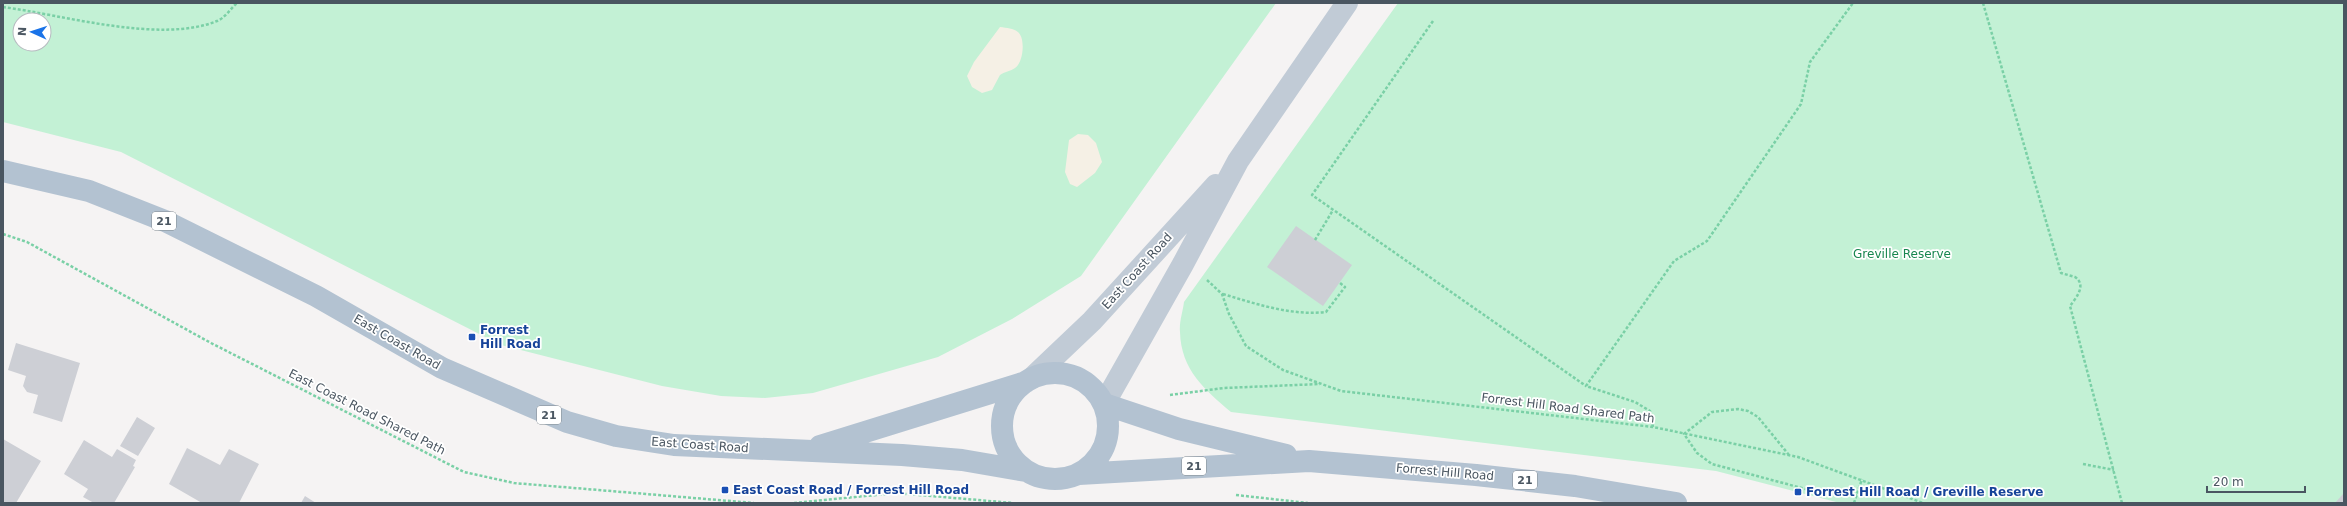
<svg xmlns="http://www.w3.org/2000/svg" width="2347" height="506" viewBox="0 0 2347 506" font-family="'DejaVu Sans',sans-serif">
<rect width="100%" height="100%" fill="#f5f3f3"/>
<path fill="#c3f1d5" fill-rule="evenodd" d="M3 3H1276L1081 276 1012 319 938 357 813 393 765 398 721 396 662 386 501 345 121 152 3 122ZM20 20H44V44H20Z
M1398 3H2344V503H1840L1716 471 1231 412C1205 390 1181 370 1180 332 1179 322 1183 311 1184 302Z"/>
<path fill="#f5f0e5" d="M1000 27C1007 28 1013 28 1018 32 1026 39 1023 63 1015 68 1011 71 1004 72 1000 75L992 90 982 93 972 87 967 76 974 62Z
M1078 134 1088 135 1096 143 1102 162 1095 173 1077 187 1070 184 1065 172 1069 140Z"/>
<path fill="#cdcfd5" d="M1296 226 1352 265 1323 306 1267 267Z
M16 343 80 363 62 422 33 413 38 395 27 392 23 386 26 376 8 370Z
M137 417 155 428 138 456 120 446Z
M3 439 41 461 16 503H3Z
M84 440 112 457 117 449 136 460 133 466 135 467 114 503H94L83 497 88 489 64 474Z
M187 448 220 465 229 449 259 464 239 503H202L169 484Z
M2343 494 2344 503H2335Z
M305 496 316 503H301Z"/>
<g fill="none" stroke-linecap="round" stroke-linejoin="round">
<path stroke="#7ad0a6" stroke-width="2.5" stroke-dasharray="3 2" stroke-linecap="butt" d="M1983 3 2061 273 2075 277C2087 285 2076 298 2070 306L2122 503
M3 7C63 15 161 44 217 21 225 18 231 8 237 3
M1433 21 1312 195 1586 386
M3 234 27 242 211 343 464 472 514 483 754 503
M1315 240 1333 210
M1207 280 1222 294 1229 314 1246 346 1283 370 1341 391 1653 427 1798 457 1923 503
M1223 294C1256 304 1292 316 1326 312L1345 287 1340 283
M1170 395 1224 388 1320 384
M1653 427 1650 411 1635 402 1586 386 1674 261 1707 241 1801 104 1810 62 1853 3
M1789 455 1758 417 1748 411 1738 409 1712 412 1684 434 1697 453 1712 464 1828 495H1857
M2083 464 2114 470
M1236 495 1308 503
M794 503 896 493 1013 503
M1854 503 1862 479"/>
<path stroke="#c1cbd6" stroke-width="22" d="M1032 378 1092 321 1216 185
M1104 404 1183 264 1238 161 1347 3"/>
<path stroke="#b3c2d1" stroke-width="22" d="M3 171 89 191 165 221 316 296 442 368 567 422 616 436 674 445 902 455 962 460 1026 471
M1002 426a53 53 0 1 1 106 0a53 53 0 1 1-106 0Z
M1104 404 1179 429 1286 455
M820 446 1026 382
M1079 474 1309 461 1476 475 1575 486 1676 503"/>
</g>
<g fill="#1a4fb4" stroke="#fff" stroke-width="1.5">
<rect x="468" y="333" width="8" height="8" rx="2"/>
<rect x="721" y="486" width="8" height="8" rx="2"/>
<rect x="1794" y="488" width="8" height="8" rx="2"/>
</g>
<g text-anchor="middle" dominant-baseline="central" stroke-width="3.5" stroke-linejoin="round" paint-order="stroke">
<g fill="#fff" stroke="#808990" stroke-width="1">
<rect x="152" y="212" width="24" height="18" rx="3"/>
<rect x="537" y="406" width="24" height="18" rx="3"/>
<rect x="1182" y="457" width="24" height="18" rx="3"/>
<rect x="1513" y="471" width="24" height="18" rx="3"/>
</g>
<g font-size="11" font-weight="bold" fill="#4a5661">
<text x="164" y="221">21</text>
<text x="549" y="415">21</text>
<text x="1194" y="466">21</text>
<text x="1525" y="480">21</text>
</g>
<g font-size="12" fill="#17864f" stroke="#fff">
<text x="1902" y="254">Greville Reserve</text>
</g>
<g font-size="12" fill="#4a5661" stroke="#fff">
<text transform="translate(1137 271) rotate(-48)">East Coast Road</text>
<text transform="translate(397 342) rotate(30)">East Coast Road</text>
<text transform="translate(1568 408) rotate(7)">Forrest Hill Road Shared Path</text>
<text transform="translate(367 412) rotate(27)">East Coast Road Shared Path</text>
<text transform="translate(700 445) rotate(4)">East Coast Road</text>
<text transform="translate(1445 472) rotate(5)">Forrest Hill Road</text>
</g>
<g font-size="12" font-weight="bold" fill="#164399" stroke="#fff" text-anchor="start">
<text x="480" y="330">Forrest<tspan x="480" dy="14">Hill Road</tspan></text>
<text x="733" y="490">East Coast Road / Forrest Hill Road</text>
<text x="1806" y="492">Forrest Hill Road / Greville Reserve</text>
</g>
</g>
<rect width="2347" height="506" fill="none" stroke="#4a5661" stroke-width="8"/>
<g transform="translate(32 32) rotate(273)"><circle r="19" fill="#ffffff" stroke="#b7bbc0"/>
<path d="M0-3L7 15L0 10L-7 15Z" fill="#1a73e8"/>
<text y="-6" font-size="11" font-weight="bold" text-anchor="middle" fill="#4a5661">N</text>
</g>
<path d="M2207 486v6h98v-6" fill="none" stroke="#4a5661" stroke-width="2"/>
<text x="2213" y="486" font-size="12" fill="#4a5661" stroke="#ffffff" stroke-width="3" paint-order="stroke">20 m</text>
</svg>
